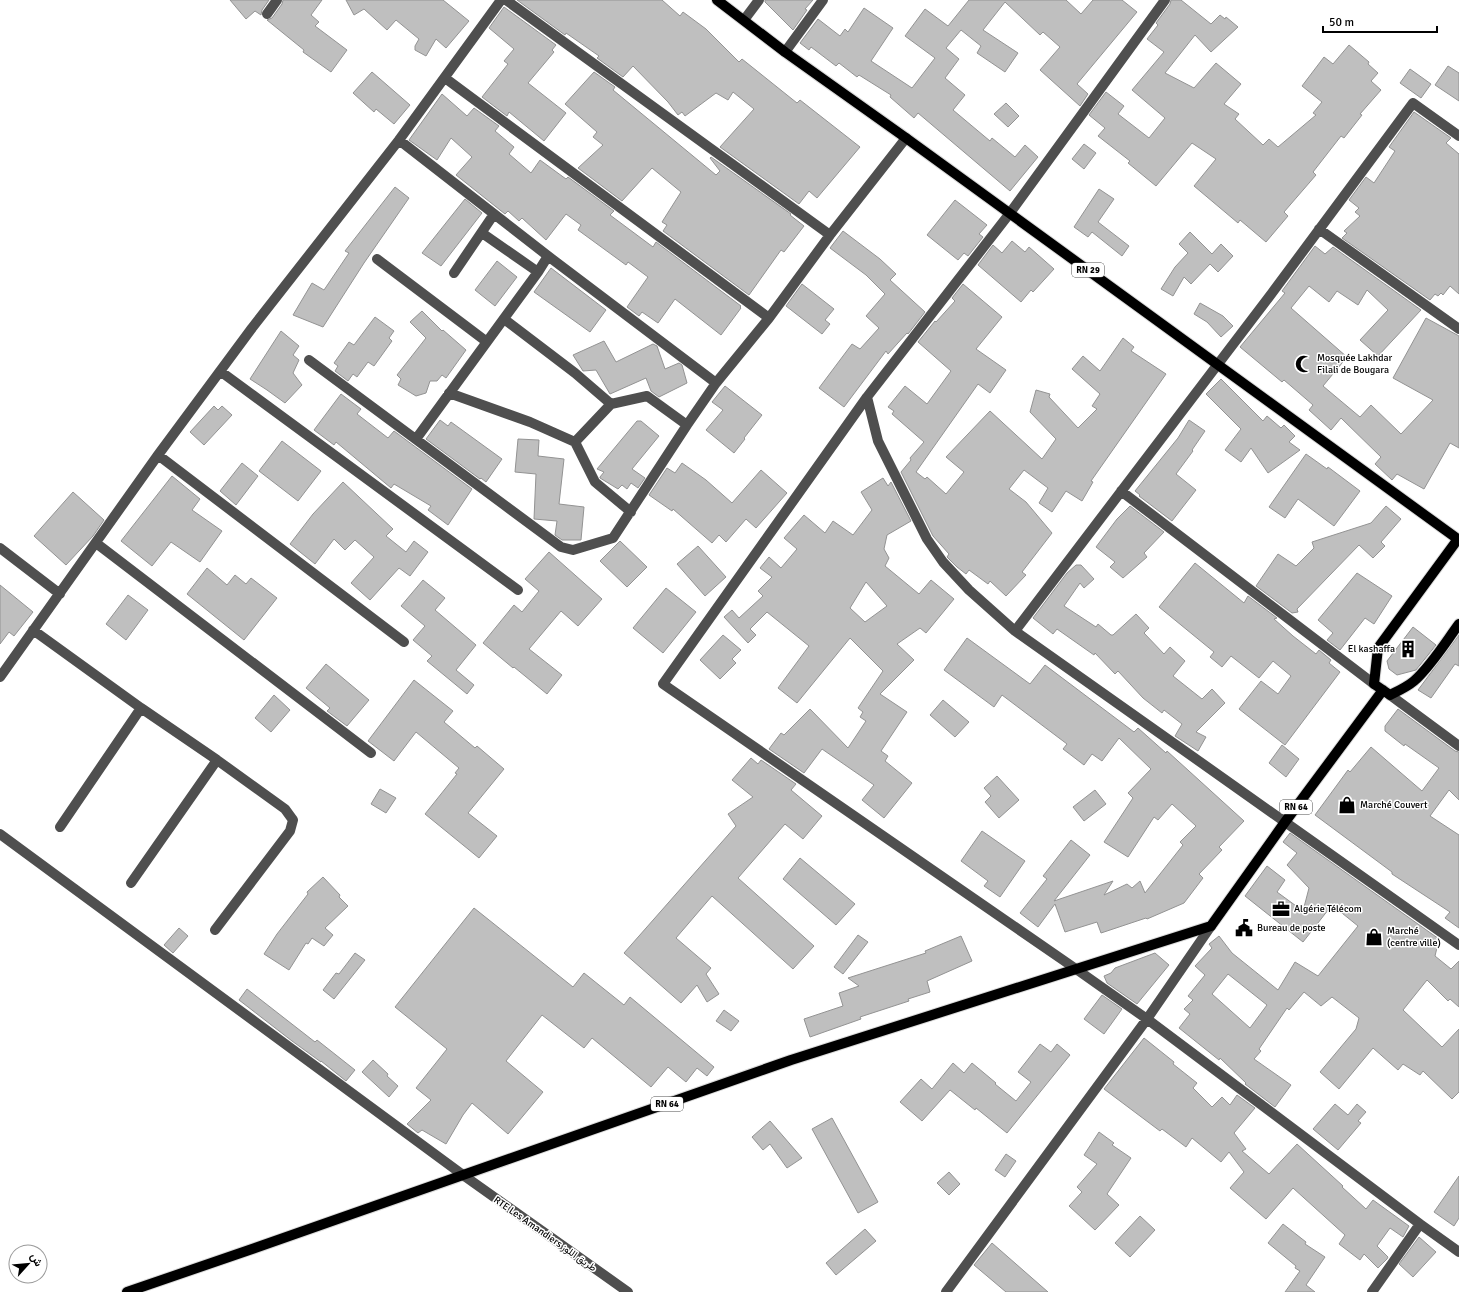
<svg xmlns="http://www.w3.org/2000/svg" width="1459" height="1292" viewBox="0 0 1459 1292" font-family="Signika,Vazirmatn,sans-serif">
<rect width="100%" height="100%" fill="#fff"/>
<path fill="#bfbfbf" stroke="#939393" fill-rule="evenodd" d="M230 0H269L262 10 261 15 255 11 246 19Z
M283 0H322L311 15 319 22 315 26 347 50 331 72 303 52 304 50 267 20 272 18 282 4Z
M346 0H443L469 21 446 48 436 39 426 56 415 50V46L419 39 396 20 387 30 364 9 354 15Z
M517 0H662L680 16 683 12 706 29 739 62 742 59 797 103 800 100 860 147 817 198 809 191 799 204 720 147 754 109 733 92 728 100 716 93 685 116 682 112 678 115 668 102 633 66 623 77 597 58 599 56 566 33 565 35Z
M765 0H813L805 9 807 10 793 30 765 2Z
M969 0H1066L1081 14 1093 0H1122L1137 12 1077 84 1088 94 1080 106 1040 70 1060 47 1043 32 1040 35 1005 2 983 30 1018 53 1005 72 977 53 981 46 961 30 946 48 959 59 945 78 965 95 953 110 990 141 992 138 1015 157 1025 145 1038 157 1010 191 918 113 914 118 890 97 891 95 859 75 857 77 839 63 836 66 811 47 809 50 800 43 818 19 840 36 845 29 848 32 864 8 893 28 871 61 912 88 935 58 905 36 925 9 948 26Z
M1171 0H1181L1211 24 1220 15 1225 19 1226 17 1238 27 1211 52 1195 35 1165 73 1194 88 1216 63 1241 84 1224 104 1239 114 1235 119 1263 145 1269 139 1278 147 1316 115 1313 113 1322 102 1302 86 1324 57 1333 64 1349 45 1369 62 1368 64 1378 73 1371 81 1381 90 1360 114 1362 115 1344 138 1341 136 1313 172 1316 175 1284 212 1288 216 1266 242 1240 220 1238 223 1194 186 1216 159 1192 143 1156 186 1128 163 1130 161 1098 136 1105 128 1089 115 1106 92 1124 106 1118 114 1149 138 1165 118 1132 90 1164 52 1147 39 1158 25 1156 23 1170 4Z
M504 7 556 45 552 50 554 52 528 83 566 113 544 141 509 112 507 116 482 97 508 64 504 61 514 49 489 28Z
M1448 66 1459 73V101L1435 85Z
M1410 69 1431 84 1421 98 1400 83Z
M372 72 410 105 394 124 376 109 374 112 353 93Z
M594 72 615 87 613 90 716 175 720 171 710 158 711 157 791 214 790 215 804 226 784 252 781 250 749 295 663 231 667 225 662 222 681 192 652 168 622 201 578 168 603 145 593 137 597 132 565 104Z
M442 94 467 116 474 108 499 126 495 131 514 147 509 154 531 173 540 160 566 179 568 177 614 211 610 215 653 247 656 242 741 306 740 307 741 308 721 335 675 299 658 323 642 312 639 316 627 307 648 277 628 262 626 265 578 230 581 225 566 214 546 240 522 218 519 221 508 211 505 214 456 175 472 157 451 138 437 160 409 140Z
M1006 103 1019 116 1008 127 994 114Z
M1414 112 1451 138 1446 143 1459 154V294L1450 286 1443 295 1441 293 1438 296 1435 294 1430 300 1342 238 1347 233 1344 231 1360 216 1355 212 1359 208 1349 200 1366 177 1374 183 1395 151 1389 147Z
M1084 144 1096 153 1084 169 1072 159Z
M395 187 409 198 364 263 323 327 293 315 312 283 324 290 349 253 345 251Z
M1099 189 1114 199 1098 222 1129 246 1122 256 1092 232 1088 237 1074 227Z
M465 199 482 213 441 266 422 253Z
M955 200 987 225 979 234 983 237 968 256 964 253 958 260 927 235Z
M843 231 880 259 896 274 890 280 925 312 908 334 907 333 888 354 886 351 844 407 819 388 852 344 860 349 879 328 866 316 885 294 866 275 830 248Z
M1190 232 1212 254 1221 244 1233 256 1218 272 1210 264 1191 284 1184 277 1173 296 1161 289 1175 267 1188 253 1179 244Z
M1012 241 1025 252 1029 247 1054 269 1033 292 1031 290 1021 302 978 265 993 245 1002 253Z
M1315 246 1325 254 1333 247 1421 310 1378 356 1360 340 1388 310 1367 290 1358 305 1337 291 1329 302 1309 286 1291 308 1347 357 1323 386 1360 417 1371 405 1401 434 1433 400 1393 378 1426 318 1459 336V448L1450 443 1424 489 1397 474 1392 480 1375 464 1381 457 1341 418 1331 430 1309 410 1313 405 1284 380 1282 382 1240 347 1285 293 1282 291Z
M497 261 517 277 495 306 475 290Z
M551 268 606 310 590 332 534 292Z
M802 284 834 309 825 320 830 324 822 334 786 306Z
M963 284 1002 317 976 349 1006 370 990 393 978 384 916 472 925 479 927 477 946 494 964 472 946 457 990 411 1042 459 1056 439 1030 412 1036 390 1050 394 1049 397 1078 428 1097 409 1092 406 1100 394 1072 369 1083 356 1100 371 1123 338 1134 347 1131 351 1166 374 1091 481 1093 482 1082 501 1066 491 1052 512 1039 503 1048 488 1024 470 1009 489 1026 502 1052 533 1022 572 1026 575 1006 596 990 581 988 584 969 570 966 574 957 567 947 557 949 554 933 536 901 472 911 460 910 458 924 442 892 414 894 411 888 407 905 386 927 404 951 371 918 342 935 321 936 322 955 301 952 298Z
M1200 303 1223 316 1233 326 1221 337 1207 322 1194 314Z
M422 311 442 331 443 330 466 350 446 378 442 375 437 381H430L426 393 416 396 398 385 401 379 397 375 426 338 410 322Z
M375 317 394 331 389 338 392 341 374 366 368 362 357 377 353 374 348 381 335 371 338 366 334 363 349 342 354 345Z
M281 331 299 346 293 355 299 360 293 373 302 385 285 403 267 390 250 379Z
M604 341 616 362 653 344 657 346 665 369 679 363 682 365 687 383 659 397 651 391 646 378 610 394 596 370 583 371 573 355Z
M1221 379 1263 421 1267 416 1281 428 1284 425 1295 436 1289 442 1300 450 1268 473 1251 448 1241 462 1225 450 1241 429 1206 394Z
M725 386 762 415 744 438 745 439 734 453 706 430 723 410 712 402Z
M341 394 361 409 357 414 388 438 394 431 472 489 448 525 428 510 431 506 394 484 391 488 336 442 334 445 314 430Z
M214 406 218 410 222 406 232 415 204 445 190 432Z
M440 420 448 426 451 422 502 459 486 482 481 478 480 479 426 439Z
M1189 420 1205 431 1192 450 1193 451 1176 474 1196 490 1172 521 1139 496 1140 495 1135 491 1178 438Z
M637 421H641L659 436 632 469 645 478 638 488 631 483 627 489 622 485 618 489 600 478V477L604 472 597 469Z
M518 439 539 440 538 456 564 459 559 504 584 507 581 540H562L555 535 557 521 534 519 536 474 515 472Z
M282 441 321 471 298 501 259 471Z
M1306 454 1327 469 1328 467 1360 491 1334 526 1298 499 1285 518 1269 507Z
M242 463 258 476 236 505 220 491Z
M682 463 706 480 732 503 761 470 787 493 756 528 746 519 726 542 719 535 712 543 673 509 672 511 649 495 667 468 675 473Z
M172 476 200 499 192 510 222 531 200 562 171 542 152 566 121 541Z
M883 478 888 486 891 482 911 521 887 535 884 549 889 558 885 566 919 594 931 580 954 599 926 633 920 628 897 644 914 660 880 694 907 712 881 751 888 756 885 761 912 783 884 818 862 800 874 785 822 749 804 773 769 749 781 733 784 735 810 709 848 748 866 721 860 717 863 712 858 708 883 671 850 638 797 703 778 688 809 646 767 612 750 629 756 635 748 643 724 617 732 610 739 618 763 596 758 591 772 577 760 568 769 557 781 568 797 549 784 538 804 515 825 533 833 521 853 535 872 510 861 492ZM866 582 887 606 865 622 850 608Z
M343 482 393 529 386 536 406 552 414 541 428 552 410 576 399 568 370 600 351 583 374 557 355 540 345 550 334 539 315 564 290 544 313 514Z
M73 492 104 520 93 536 66 565 34 536Z
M1130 506 1164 532 1144 553 1147 557 1123 578 1110 567 1115 562 1096 547 1117 519Z
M1386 506 1401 519 1381 542 1385 546 1373 558 1359 545 1297 609 1298 612 1292 613 1256 586 1278 554 1296 566 1314 548 1312 542 1371 523Z
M620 541 647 567 627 587 600 561Z
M698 546 726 577 705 596 677 564Z
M549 552 602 599 578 626 561 611 529 649 562 675 547 694 514 667 513 668 483 643 514 605 522 612 539 591 525 579Z
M1195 563 1244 603 1248 596 1277 618 1274 619 1293 636 1316 654 1319 650 1331 660 1329 663 1340 672 1285 745 1239 709 1261 681 1278 694 1291 676 1273 661 1259 678 1231 656 1222 667 1210 657 1214 652 1159 607Z
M1076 565H1081L1094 579 1084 588 1080 583 1064 606 1096 627 1098 624 1111 635H1113L1136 614 1149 628 1144 633 1164 654 1170 647 1185 661 1173 676 1202 699 1212 689 1225 703 1196 732 1206 737 1198 751 1175 736 1182 724 1164 710 1162 713 1143 698 1118 671 1115 674 1095 653 1094 655 1057 629 1053 634 1033 618 1067 573Z
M207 568 227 585 235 575 246 584 251 578 277 598 244 640 187 594Z
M1357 573 1392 596 1374 624 1365 618 1340 650 1327 640 1333 633 1318 620Z
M423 580 445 598 435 610 476 645 456 670 474 685 467 694 427 661 432 656 413 640 425 626 401 606Z
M0 585 33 612 14 636 9 632 0 644Z
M666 588 696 612 663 653 633 628Z
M128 595 148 610 126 640 106 624Z
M1413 627 1436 645 1416 670 1397 675 1389 669 1387 661Z
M723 635 741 650 732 659 736 663 720 679 700 660Z
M1459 635V666L1455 664 1431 698 1418 690Z
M967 638 1030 684 1045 665 1134 732 1138 728 1166 753 1167 751 1244 821 1219 847 1222 850 1199 874 1203 878 1184 903 1147 919 1146 918 1101 933 1097 922 1065 932 1055 904 1038 927 1020 913 1047 879 1043 876 1071 840 1090 855 1054 901 1113 881 1104 895 1127 884 1132 888 1140 881 1145 893 1183 845 1180 842 1196 826 1172 804 1158 820 1154 817 1128 857 1104 842 1133 798 1128 793 1151 769 1119 738 1102 761 1092 754 1084 765 1063 749 1067 744 1002 695 994 707 944 670Z
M326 664 369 700 347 726 327 711 330 708 306 688Z
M414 680 453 711 444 722 475 748 477 746 504 769 468 813 497 836 479 858 425 814 457 774 455 773 459 768 416 732 394 761 368 741Z
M274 695 290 710 271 732 255 718Z
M943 700 969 722 955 737 930 715Z
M1398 709 1455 751 1459 752V800L1449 790 1430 816 1459 835V928L1445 918 1450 912 1392 874V872L1315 815 1348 770 1350 772 1371 747 1422 791 1439 768 1405 744 1404 746 1385 731V726Z
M1282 745 1299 759 1286 777 1269 763Z
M751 758 758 764 761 760 796 784 791 790 822 816 803 839 785 824 738 878 814 946 793 969 712 896 676 938 711 968 706 974 719 994 707 1002 697 985 681 1003 624 953 736 826 728 814 753 797 732 780Z
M997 776 1019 800 999 818 985 802 991 796 984 788Z
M380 789 396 798 386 813 371 804Z
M1095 790 1106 804 1084 821 1073 807Z
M982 831 1025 861 1000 897 984 886 988 881 961 861Z
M1290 833 1439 939 1435 956 1451 969 1459 961V1007L1450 999 1448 1001 1427 980 1403 1010 1442 1047 1459 1029V1092L1452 1099 1423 1071 1420 1075 1403 1064 1398 1070 1373 1048 1339 1089 1320 1072 1356 1029 1359 1018 1332 997 1321 1006 1304 992 1289 1010 1287 1008 1259 1049 1261 1051 1254 1059 1291 1085 1275 1107 1245 1084 1246 1083 1220 1058 1219 1060 1179 1028 1190 1014 1184 1009 1193 1000 1188 996 1205 975 1195 966 1212 948 1209 944 1219 936 1232 953 1278 990 1295 962 1318 976 1358 926 1332 905 1303 942 1245 896 1267 866 1285 880 1277 892 1303 911 1309 888 1287 865 1297 853 1283 842ZM1228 974 1267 1005 1250 1028 1212 994Z
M800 858 855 904 836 925 783 879Z
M323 877 340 895 339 897 348 906 325 928 333 935 324 946 312 938 308 944 306 943 289 970 264 954 277 934 308 894 307 892Z
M474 908 573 987 584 973 624 1005 630 997 714 1067 707 1076 697 1068 686 1082 668 1067 651 1087 592 1038 584 1048 542 1015 506 1061 543 1092 508 1134 472 1103 463 1115 446 1144 422 1130 418 1133 407 1124 431 1100 416 1088 447 1049 395 1007Z
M179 928 188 936 173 953 164 945Z
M858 935 868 942 843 974 834 967Z
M961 936 972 961 927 981 930 992 908 999 909 1001 860 1017 861 1019 810 1037 804 1019 843 1006 839 993 859 986 848 978 926 953 925 951Z
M355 953 365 960 334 999 323 990 336 973 339 974Z
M1155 953 1169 965 1137 1004 1107 983 1104 976 1111 973 1115 968Z
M247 989 315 1042 317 1040 355 1070 346 1081 321 1061V1062L292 1041 239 1000Z
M1102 995 1122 1009 1104 1034 1084 1019Z
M724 1010 739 1021 731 1031 716 1021Z
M1144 1038 1174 1062 1173 1064 1197 1083 1193 1088 1212 1107 1222 1097 1230 1105 1237 1095 1255 1108 1234 1133 1246 1149 1242 1151 1269 1174 1297 1144 1343 1186 1342 1187 1366 1209 1373 1200 1409 1226 1403 1237 1390 1228 1377 1246 1388 1257 1387 1259 1378 1268 1364 1254 1360 1260 1339 1244 1345 1235 1293 1188 1266 1219 1230 1188 1244 1172 1229 1152 1221 1162 1192 1138 1186 1147 1162 1129 1160 1131 1104 1089Z
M1040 1044 1051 1052 1057 1044 1070 1055 1007 1133 976 1108 975 1110 950 1090 922 1121 900 1102 921 1079 932 1089 953 1063 964 1073 972 1063 996 1083 995 1084 1016 1101 1031 1082 1018 1072Z
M373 1060 388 1074 387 1076 398 1086 389 1097 362 1072Z
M1335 1104 1348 1115 1357 1104 1366 1112 1358 1121 1361 1123 1338 1150 1313 1129Z
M832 1118 878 1202 858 1213 812 1129Z
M770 1121 802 1158 787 1168 770 1144 763 1150 752 1137Z
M1099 1132 1114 1143 1112 1145 1131 1158 1107 1194 1119 1205 1095 1230 1069 1206 1082 1192 1077 1187 1097 1164 1084 1155Z
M1006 1154 1016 1161 1005 1177 995 1170Z
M949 1172 960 1184 949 1195 937 1183Z
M1459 1176V1218L1454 1226 1434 1212Z
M1140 1216 1155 1230 1130 1257 1115 1243Z
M1283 1224 1306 1242 1305 1244 1325 1257 1306 1285 1315 1292H1285L1300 1271 1295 1268 1296 1266 1268 1243Z
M865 1229 876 1241 836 1275 826 1263Z
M1419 1237 1436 1252 1413 1277 1399 1264Z
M992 1243 1048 1292H1006L974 1265Z"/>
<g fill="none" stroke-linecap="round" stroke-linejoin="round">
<g stroke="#dbdbdb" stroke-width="12">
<path id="major" d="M717 0 785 52 906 138 1459 540
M1458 539 1378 648 1374 684 1390 695C1398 691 1407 687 1414 681 1431 666 1445 643 1459 624
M127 1292 255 1248 791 1060 1211 926 1285 822 1383 690"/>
</g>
<path stroke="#4f4f4f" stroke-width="10" d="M506 0 830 235
M1165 0 1010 213 867 397 663 684 1076 969 1147 1019 1420 1224
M267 14 277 0
M744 20 759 0
M785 52 823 0
M445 78 769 318
M399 140 548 256 716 383 769 318 830 235 906 138
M1319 229 1459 329
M482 233 538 272
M377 259 487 342
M454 273 494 214
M504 319 575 373 611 404 575 442 595 482 631 512
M309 360 561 547 573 550 613 538 687 425 716 383
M220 371 518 590
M449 393 530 422 575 442
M867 397 878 441 927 539 943 562 969 590 1015 631 1459 945
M611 404 647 396 687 425
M416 439 538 272 548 256
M158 455 404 642
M1121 491 1374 684
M96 543 371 753
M0 548 60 594
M33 630 141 708 217 760 285 809 293 820 290 831 215 930
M1015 631 1272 293 1413 103 1459 136
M0 677 158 455 252 328 399 140 501 0
M1390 695 1459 746
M60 827 141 708
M0 834 463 1175 628 1292
M131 883 217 760
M946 1292 1147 1019 1211 926
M1372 1292 1420 1224 1459 1252"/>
<use href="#major" stroke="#000" stroke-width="10"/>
</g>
<defs>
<g id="mosque-bare" transform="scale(1.38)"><path d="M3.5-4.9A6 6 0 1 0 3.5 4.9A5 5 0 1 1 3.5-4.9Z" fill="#000" stroke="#fff" stroke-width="2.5" paint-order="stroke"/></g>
<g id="building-bare" transform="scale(1.38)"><path d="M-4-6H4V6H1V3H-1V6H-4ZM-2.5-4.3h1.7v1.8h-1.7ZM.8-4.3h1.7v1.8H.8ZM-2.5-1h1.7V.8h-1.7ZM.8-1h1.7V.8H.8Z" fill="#000" stroke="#fff" stroke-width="2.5" paint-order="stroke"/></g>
<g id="shop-bare" transform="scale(1.38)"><path d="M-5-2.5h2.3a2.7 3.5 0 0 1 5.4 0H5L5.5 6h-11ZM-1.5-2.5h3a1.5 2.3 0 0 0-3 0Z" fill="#000" stroke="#fff" stroke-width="2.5" paint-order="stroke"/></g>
<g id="office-bare" transform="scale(1.38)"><path d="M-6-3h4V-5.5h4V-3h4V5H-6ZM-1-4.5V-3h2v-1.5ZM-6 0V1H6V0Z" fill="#000" stroke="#fff" stroke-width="2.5" paint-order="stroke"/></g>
<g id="civic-bare" transform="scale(1.38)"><path d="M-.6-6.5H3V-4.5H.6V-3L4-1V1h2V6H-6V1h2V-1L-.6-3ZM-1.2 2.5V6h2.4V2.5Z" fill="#000" stroke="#fff" stroke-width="2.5" paint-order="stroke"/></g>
</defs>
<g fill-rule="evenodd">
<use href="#mosque-bare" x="1304" y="364"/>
<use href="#building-bare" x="1408" y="649"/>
<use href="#shop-bare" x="1347" y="805"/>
<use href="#office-bare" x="1281" y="909"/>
<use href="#civic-bare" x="1244" y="928"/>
<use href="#shop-bare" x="1374" y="937"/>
</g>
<g text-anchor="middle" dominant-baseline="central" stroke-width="3" stroke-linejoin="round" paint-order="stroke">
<g fill="#fff" stroke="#4c4c4c" stroke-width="1">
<rect x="1072" y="263" width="32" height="14" rx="3"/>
<rect x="1280" y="800" width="32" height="14" rx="3"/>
<rect x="651" y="1097" width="32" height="14" rx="3"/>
</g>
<g font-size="9" font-weight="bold" fill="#000">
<text x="1088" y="270">RN 29</text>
<text x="1296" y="807">RN 64</text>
<text x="667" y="1104">RN 64</text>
</g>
<g font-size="10" fill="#000" stroke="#fff" text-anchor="start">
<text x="1317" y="358">Mosquée Lakhdar<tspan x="1317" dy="12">Filali de Bougara</tspan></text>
<text x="1395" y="649" text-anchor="end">El kashaffa</text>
<text x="1360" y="805">Marché Couvert</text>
<text x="1294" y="909">Algérie Télécom</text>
<text x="1257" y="928">Bureau de poste</text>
<text x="1387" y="931">Marché<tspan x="1387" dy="12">(centre ville)</tspan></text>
</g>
<g font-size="10" fill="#000" stroke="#fff">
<text transform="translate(545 1234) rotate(35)">RTE Les Amandiers طريق اللوز</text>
</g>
</g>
<g transform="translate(28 1264) rotate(63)"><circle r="19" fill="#ffffff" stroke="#999999"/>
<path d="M0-3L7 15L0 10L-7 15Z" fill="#000000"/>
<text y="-6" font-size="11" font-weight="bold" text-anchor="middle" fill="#000000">ش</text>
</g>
<path d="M1323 26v6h114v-6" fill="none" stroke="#000000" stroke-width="2"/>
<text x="1329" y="26" font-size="12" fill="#000000" stroke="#ffffff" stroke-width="3" paint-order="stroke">50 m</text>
</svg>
